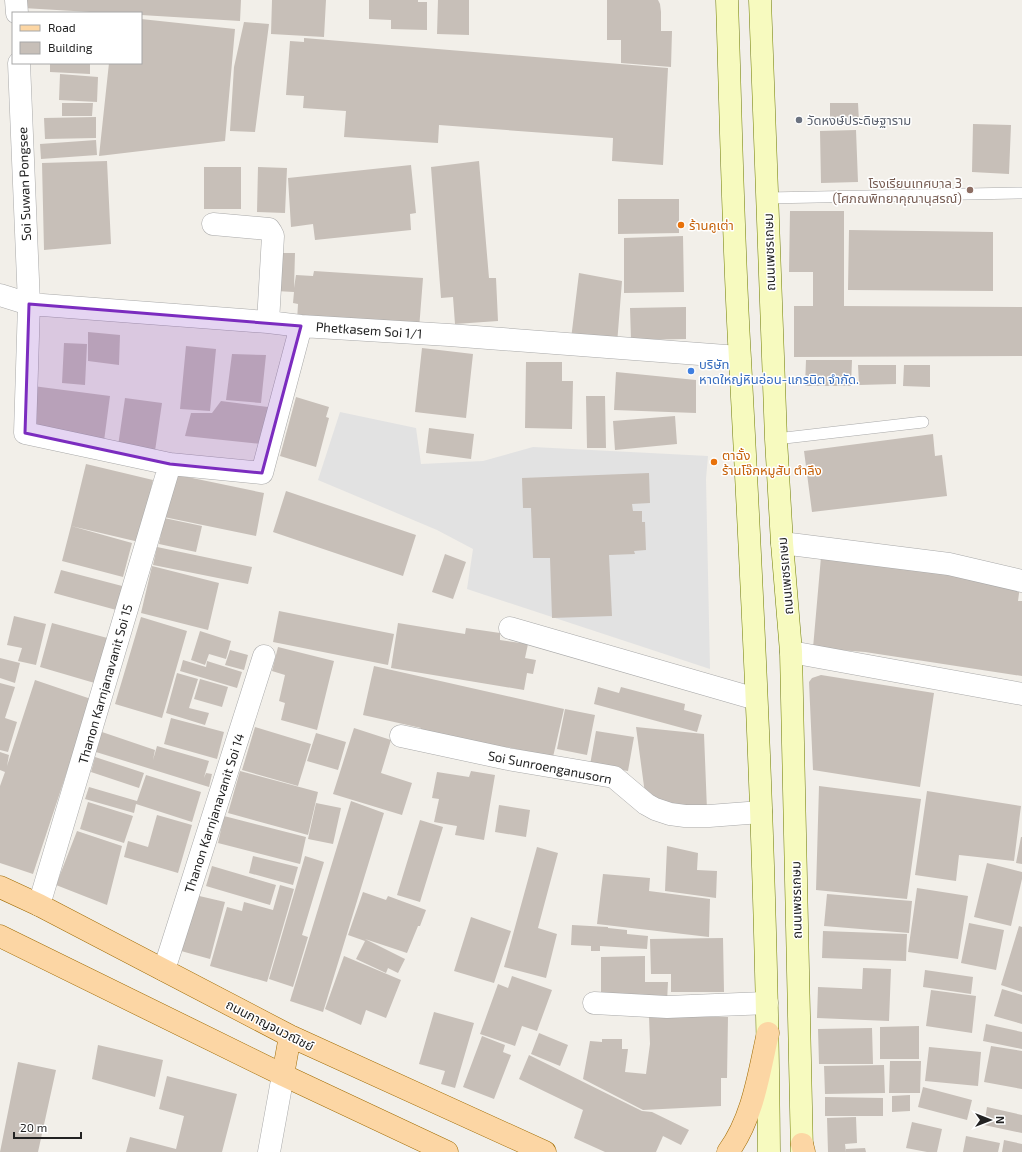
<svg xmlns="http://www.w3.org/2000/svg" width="1022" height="1152" viewBox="0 0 1022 1152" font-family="'Exo 2','Noto Sans Thai',sans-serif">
<rect width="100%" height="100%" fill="#f2efe9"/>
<path fill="#e2e2e2" d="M340 412 416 428 421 464 483 461 533 447 708 456 706 479 710 669 467 589 473 549 437 530 318 480Z"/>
<path fill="#c7bfb8" d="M23 0H241L240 21 141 15V13H107L23 8Z
M272 0H326L324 37 271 34Z
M369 0H418V2H427V30L391 29V20L369 19Z
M438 0H469V35L437 34Z
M607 0H658L660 4 661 12V31H672L671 67 621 63V40H607Z
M141 19 235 29 225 141 99 156 109 63H141Z
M244 22 269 24 255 132 230 131 234 67Z
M304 38 668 68 663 165 612 161 613 138 439 125 438 143 344 137 346 111 303 108 304 96 286 95 290 41 304 42Z
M50 63H90V74L50 72Z
M60 74 98 77 97 102 59 100Z
M62 103H93L92 116H62Z
M830 103H858L859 122H830Z
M96 117V138L45 139 44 118Z
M973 124 1011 125 1009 174 972 172Z
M856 130 858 182 821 183 820 131Z
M96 140 97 155 41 159 40 144Z
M107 161 111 244 44 250 42 163Z
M479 161 489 278H496L498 321 455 324 453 297 441 298 431 167Z
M411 165 416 213 410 214 411 230 315 240 313 224 291 227 288 178Z
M204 167H241V209H204Z
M258 167 287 168 285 213 257 212Z
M618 199H679V233L618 234Z
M790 211H844V306L1022 307V356L794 357V306H813V272H789Z
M849 230 993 232V291L848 290Z
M683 236 684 292 624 293V238Z
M278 253H295L294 288 296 275 313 276 314 271 423 278 419 329 297 321 298 304 293 303 294 292 276 291Z
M579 273 622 281 617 344 571 339Z
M686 307V339L631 340 630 308Z
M88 332 120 335 119 365 88 361Z
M64 343 87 344 85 385 62 383Z
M186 346 216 349 210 411 180 409Z
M422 348 473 354 466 418 415 412Z
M232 354 266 355 261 403 226 400Z
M806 360H852L851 386H805Z
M526 362H562V381H573L572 429 525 428Z
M858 365H896V384L859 385Z
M904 365H930V387L903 386Z
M616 372 696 380V413L614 410Z
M33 386 110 396 104 441 27 431Z
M586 396H605L606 448H587Z
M296 397 329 407 326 417 329 418 316 467 280 456Z
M125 398 162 403 155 451 118 446Z
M221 401 268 407 262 444 185 436 191 413H212Z
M675 416 677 444 615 450 613 421Z
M429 428 474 434 471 459 426 453Z
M933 434 935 456 942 455 947 496 812 512 804 451Z
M86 464 153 480 139 542 71 526Z
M649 473 650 503 632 504 633 511H642V522H645L646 550 634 551 635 554 609 555 612 616 552 618 550 558H533L531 508H523L522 478Z
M173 474 264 493 256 536 164 517Z
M286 491 416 535 403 576 273 532Z
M164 518 202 526 196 552 159 544Z
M71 526 132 543 123 577 62 561Z
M157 547 252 567 248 584 153 565Z
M445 554 466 562 453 599 432 592Z
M821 557 874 562 1020 586 1018 601H1022V676L865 652 813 648Z
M152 566 219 583 208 630 141 613Z
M61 570 126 587 120 611 54 593Z
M279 611 394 634 388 665 273 642Z
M14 616 46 624 36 665 18 661 22 648 7 645Z
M141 617 187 631 162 718 115 704Z
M52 623 111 639 98 684 40 667Z
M398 623 465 634 466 628 500 633V640L528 644 525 658 536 660 533 674 527 673 524 690 391 668Z
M200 631 231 641 226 659 209 654 205 665 191 660Z
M278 647 334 661 317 730 281 720 285 703 279 701 285 675 272 671Z
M230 650 248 655 244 670 225 665Z
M0 658 20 663 15 683 0 678Z
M183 660 206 667 207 661 242 672 237 688 180 671Z
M374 666 564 709 553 757 507 747 505 755 419 736 421 728 363 715Z
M177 673 198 679 189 708 209 713 205 725 166 713Z
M821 675 934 693 920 787 813 770 809 682 812 678Z
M200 679 228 687 222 707 194 699Z
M35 680 91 699 33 874 0 863V786L5 772 0 770V752L9 755 7 766Z
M0 683 15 687 5 718 17 722 8 752 0 750Z
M598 687 619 693 621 687 685 704 684 710 702 715 697 732 594 704Z
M565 709 595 715 587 755 557 749Z
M171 718 224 732 217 759 164 744Z
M255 727 311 744 298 786 242 770Z
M636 727 704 734 707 810 646 801Z
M354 728 391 740 381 773 412 783 402 815 333 794Z
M596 731 634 737 628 771 590 765Z
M102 732 155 750 153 760 157 746 209 761 205 774 194 771 205 774 204 778 206 773 212 774 209 787 96 752Z
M316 733 346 742 338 770 307 761Z
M95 757 144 773 139 788 91 772Z
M240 771 318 792 308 835 228 813Z
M471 771 495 775 484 840 455 835 457 826 434 822 439 799 432 798 437 772 469 777Z
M146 775 201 792 192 822 136 804 134 813 85 799 89 787 137 801Z
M819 786 921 799 907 899 816 890Z
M927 791 1021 806 1014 861 959 855 956 881 915 875Z
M351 801 384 813 323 1012 290 1001Z
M88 802 133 816 124 843 80 829Z
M316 803 341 808 333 844 308 839Z
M499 805 530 810 526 837 495 832Z
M157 815 192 825 178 873 124 857 128 841 148 847Z
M224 816 306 837 300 864 218 843Z
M420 820 443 827 420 902 397 895Z
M77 831 122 846 107 905 56 885Z
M1021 837H1022V864L1016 863Z
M667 846 698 853 697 870 717 871 716 898 665 891Z
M537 847 558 853 538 928 557 934 546 978 504 967Z
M253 856 298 867 293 885 249 873Z
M305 856 324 862 302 935 308 937 293 987 269 979Z
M987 863 1022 872V879L1011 926 974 917Z
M212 866 276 885 270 905 206 886Z
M603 874 650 878 649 891 710 899 709 937 597 924Z
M280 885 294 889 267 982 210 966 227 907 242 911 244 902 273 910Z
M917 888 968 896 958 959 908 952Z
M363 892 386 900 388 896 426 910 420 926H418L407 953 365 939 405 959 398 973 388 968 386 973 356 959 365 941 348 935Z
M827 894 912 901 909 933 824 926Z
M195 895 225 902 210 959 181 951Z
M471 917 511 931 494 983 454 971Z
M969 923 1004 930 996 970 961 963Z
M572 925 608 927V928L627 930V934L648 936 647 949 600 946V951H591V946L571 945Z
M1019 926 1022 927V992L1001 985Z
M823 931 907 934 906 961 822 958Z
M723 938 724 992H671V974H651L650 939Z
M344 956 401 980 386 1018 366 1010 361 1025 325 1009Z
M645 956V982H668L667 1002 601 995V957Z
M863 968 891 969 889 1021 817 1018 818 987 862 989Z
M925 970 973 977 971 994 923 987Z
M512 976 552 990 537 1031 522 1026 515 1046 480 1034 498 984 508 988Z
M1002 989 1022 995V1024L994 1016Z
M931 990 976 996 972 1033 926 1026Z
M434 1012 474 1023 455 1088 441 1084 445 1071 419 1064Z
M649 1016 728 1017 727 1078H721V1106L643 1110 583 1079 590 1041 602 1042V1039H622V1049H628L625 1072 646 1074 650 1044Z
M986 1024 1022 1032V1049L983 1041Z
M919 1026V1059H880V1027Z
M872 1028 873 1064H819L818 1029Z
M539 1033 568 1045 560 1066 531 1054Z
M482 1036 505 1045 503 1052 511 1055 494 1099 463 1087Z
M98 1045 163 1060 155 1097 92 1079Z
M991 1046 1022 1051V1089L984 1082Z
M929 1047 981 1052 978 1086 925 1081Z
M529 1055 642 1111 652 1112 689 1130 681 1145 663 1136 656 1152H605L574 1138 583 1110 519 1079Z
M890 1061H921L920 1093H889Z
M18 1062 56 1070 38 1152H0Z
M884 1065 885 1093 825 1094 824 1066Z
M167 1076 237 1094 222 1152H126L130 1137 176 1149 184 1116 159 1109Z
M923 1087 972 1100 967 1120 918 1107Z
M910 1095V1111L892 1112V1096Z
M825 1097 883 1098V1116H825Z
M987 1107 1022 1115V1133L984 1125Z
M856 1117 857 1143 845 1144 846 1152H828L827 1118Z
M912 1122 942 1129 937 1152H927L906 1148Z
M966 1136 1000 1143 998 1152H963Z
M1004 1140 1022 1144V1152H1002Z
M865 1148 866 1152H846V1149Z"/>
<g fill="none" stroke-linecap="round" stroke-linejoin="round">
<g stroke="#a9a9a9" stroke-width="12">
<path id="service" d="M767 198 1022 193
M776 439 923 422"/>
</g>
<g stroke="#a9a9a9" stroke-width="23">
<path id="minor" d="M16 0 17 13
M19 63 29 304 25 433 170 464 262 473 301 326
M213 224 269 229 271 232 273 236 268 322
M0 295 29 304 268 322 301 326 449 335 739 357
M782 543 949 564 1022 581
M510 628 756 699
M791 652 1022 694
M401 736 508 759 614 777 646 804 655 809 670 814 685 816H709L761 812
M39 905 170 464
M164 970 264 656
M594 1003 667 1007 767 1003
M269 1152 283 1075"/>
</g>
<g stroke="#707d05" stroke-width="23">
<path id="secondary" d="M727 0C731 120 733 239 740 359 754 623 767 887 769 1152
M760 0 776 439 782 543 791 652 802 1152"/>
</g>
<g stroke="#a06b00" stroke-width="23">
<path id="primary" d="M0 887 39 905 290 1036 545 1152
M0 936 283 1075 447 1152
M283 1075 290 1036
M802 1144 804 1152
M728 1152C753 1118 759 1073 768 1033"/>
</g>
<use href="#service" stroke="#fff" stroke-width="11"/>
<use href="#minor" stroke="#fff" stroke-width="22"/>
<use href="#secondary" stroke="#f7fabf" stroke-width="22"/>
<use href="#primary" stroke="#fcd6a4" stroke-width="22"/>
</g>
<path fill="#7b2cbf" fill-opacity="0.2" stroke="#7b2cbf" stroke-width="3" stroke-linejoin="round" d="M29 304 301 326 262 473 170 464 25 433Z"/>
<circle fill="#6b7280" stroke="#fff" stroke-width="1.5" cx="799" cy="120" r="4"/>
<circle fill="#8d6e63" stroke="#fff" stroke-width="1.5" cx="970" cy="190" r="4"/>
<g fill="#e8710a" stroke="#fff" stroke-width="1.5">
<circle cx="681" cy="225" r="4"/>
<circle cx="714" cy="462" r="4"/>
</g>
<circle fill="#3f7fe0" stroke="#fff" stroke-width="1.5" cx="691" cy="371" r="4"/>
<g text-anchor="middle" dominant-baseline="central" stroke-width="3" stroke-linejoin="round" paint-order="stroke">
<g font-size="13" fill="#5b616d" stroke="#fff" text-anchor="start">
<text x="807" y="120">วัดหงษ์ประดิษฐาราม</text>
</g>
<g font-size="13" fill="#785e54" stroke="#fff" text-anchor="end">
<text x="962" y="183">โรงเรียนเทศบาล 3<tspan x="962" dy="15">(โศภณพิทยาคุณานุสรณ์)</tspan></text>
</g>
<g font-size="13" fill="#222" stroke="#fff">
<text transform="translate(24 184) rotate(-92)">Soi Suwan Pongsee</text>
<text transform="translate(769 252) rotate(-92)">ถนนเพชรเกษม</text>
<text transform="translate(369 330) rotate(4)">Phetkasem Soi 1/1</text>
<text transform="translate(785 576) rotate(-95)">ถนนเพชรเกษม</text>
<text transform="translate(105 684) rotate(-74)">Thanon Karnjanavanit Soi 15</text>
<text transform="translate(550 767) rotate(11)">Soi Sunroenganusorn</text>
<text transform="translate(214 813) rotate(-72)">Thanon Karnjanavanit Soi 14</text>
<text transform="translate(796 900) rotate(-91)">ถนนเพชรเกษม</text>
<text transform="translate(270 1025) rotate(27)">ถนนกาญจนวณิชย์</text>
</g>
<g font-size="13" fill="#c56008" stroke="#fff" text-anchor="start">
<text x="689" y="225">ร้านคูเต่า</text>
<text x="722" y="455">ตาฉั้ง<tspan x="722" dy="15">ร้านโจ๊กหมูสับ ตำลึง</tspan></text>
</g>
<g font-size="13" fill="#366cbe" stroke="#fff" text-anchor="start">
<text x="699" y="364">บริษัท<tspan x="699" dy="15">หาดใหญ่หินอ่อน-แกรนิต จำกัด.</tspan></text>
</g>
</g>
<rect x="12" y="12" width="130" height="52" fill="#ffffff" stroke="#a7a7a7"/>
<rect x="20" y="25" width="20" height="6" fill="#fcd6a4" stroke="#a7a7a7"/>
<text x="48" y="32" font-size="12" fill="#222222">Road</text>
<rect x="20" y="42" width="20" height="12" fill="#c7bfb8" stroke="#a7a7a7"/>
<text x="48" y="52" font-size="12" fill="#222222">Building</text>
<g transform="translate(990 1120) rotate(90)" stroke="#ffffff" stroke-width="3" paint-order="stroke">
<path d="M0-3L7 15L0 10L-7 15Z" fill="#222222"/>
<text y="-6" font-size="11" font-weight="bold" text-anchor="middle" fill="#222222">N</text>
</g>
<path d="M14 1132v6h67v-6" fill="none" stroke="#222222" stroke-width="2"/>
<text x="20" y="1132" font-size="12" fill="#222222" stroke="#ffffff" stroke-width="3" paint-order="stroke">20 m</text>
</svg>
